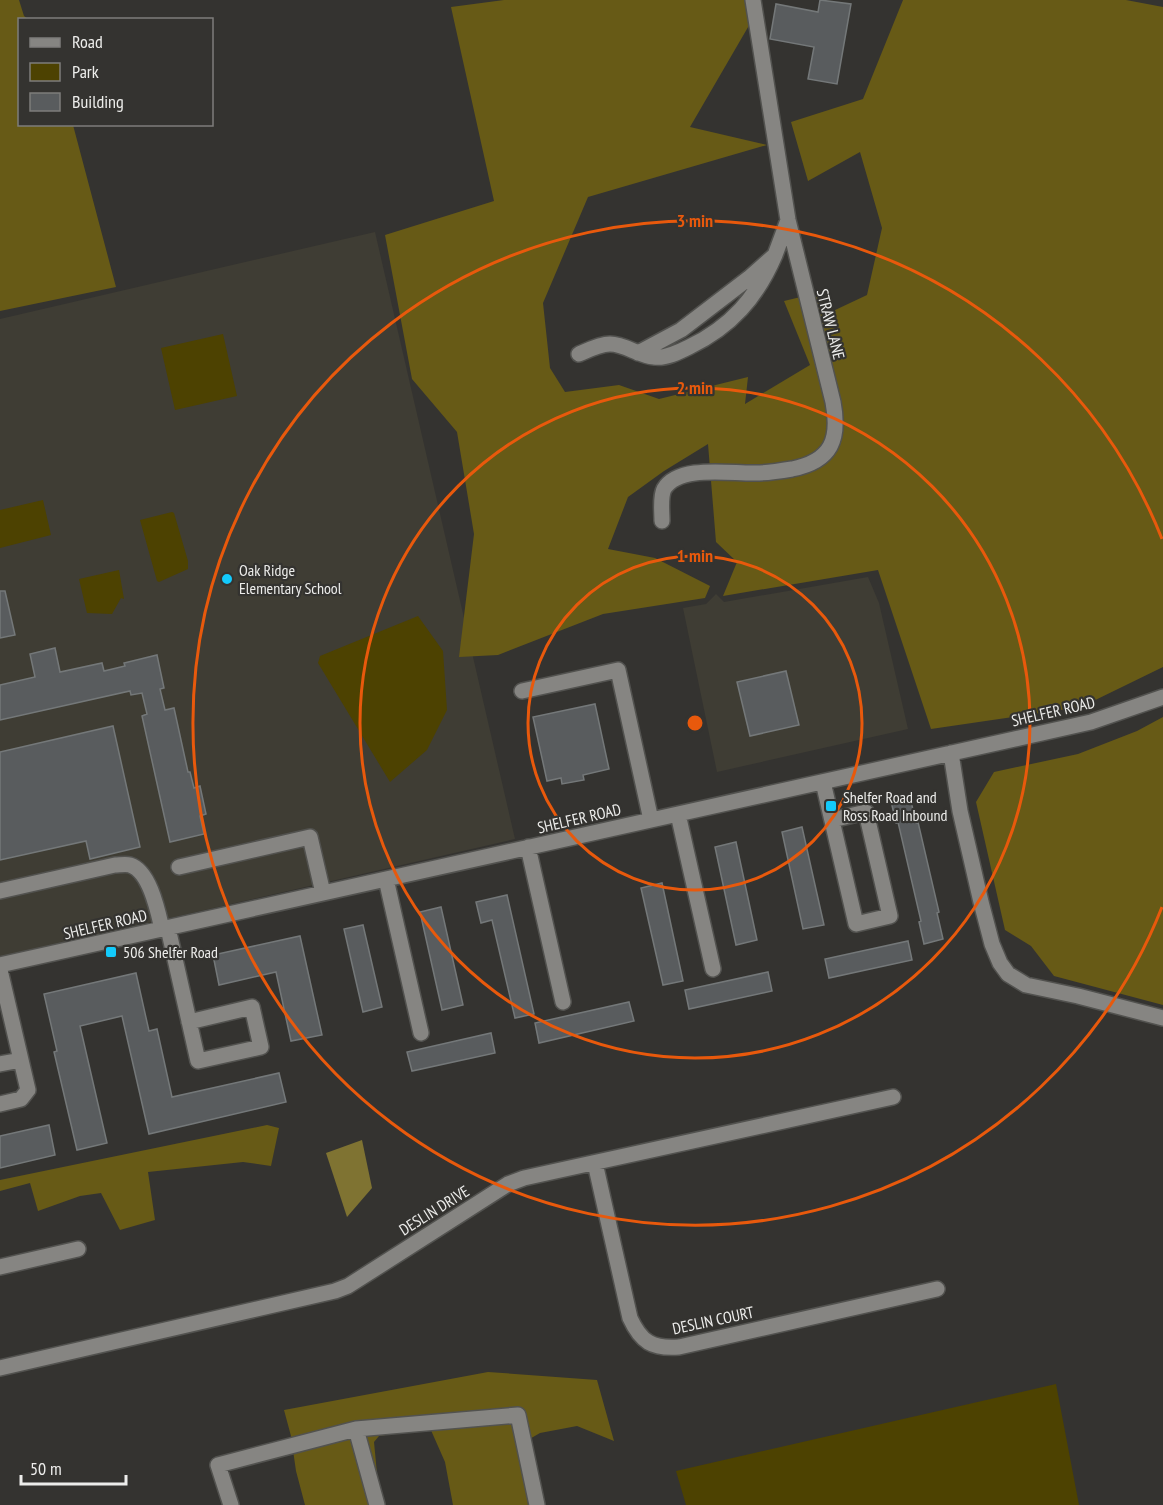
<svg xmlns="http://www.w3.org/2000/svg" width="1163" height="1505" viewBox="0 0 1163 1505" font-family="'PT Sans Narrow',sans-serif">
<rect width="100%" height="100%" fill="#343330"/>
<path fill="#3f3d34" d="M375 232 515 839 0 957V319Z
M868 577 879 603 908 729 717 772 683 608 706 604 716 594 724 602Z"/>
<path fill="#4d4201" d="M223 334 237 396 175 410 161 348Z
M43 500 51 535 0 548V510Z
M172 512 174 513 188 561V569L159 582 157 581 140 520Z
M119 570 124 599 121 598 112 614 87 613 79 579Z
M418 616 443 651 447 710 427 750 390 782 318 663 320 656Z
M1056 1384 1079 1505H686L676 1471Z"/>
<path fill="#675a16" d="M0 0H19L24 16 28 19 20 20V124L73 125 116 287 0 311Z
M504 0H747L751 22 690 127 767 145 588 197 543 303 550 368 565 392 619 385 659 399 748 377 745 404 810 365 784 301 813 294 833 311 867 295 882 228 860 152 808 181 791 122 863 99 903 0H1126L1163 7V667L1081 707 931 729 878 570 723 596 737 562 716 542 708 444 664 471 628 497 608 549 655 558 710 586 705 598 603 614 498 655 459 657 474 534 457 432 412 379 385 235 494 201 451 7Z
M1163 717V1005L1054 976 1031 946 1005 930 976 802 994 772 1078 754 1137 731Z
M267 1125 279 1128 271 1166 243 1162 148 1172 155 1220 120 1230 101 1193 80 1196 38 1211 30 1183 0 1191V1180Z
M488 1372 597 1380 614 1441 577 1426 540 1433 521 1444 528 1505H453L445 1462 430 1428 379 1436 374 1442 380 1505H305L296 1471 291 1436 284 1410Z"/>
<path fill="#7f7332" d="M362 1140 372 1188 347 1217 326 1153Z"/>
<path fill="#595c5e" stroke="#747879" stroke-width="1.5" d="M820 0 851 4 837 84 808 79 814 47 770 39 776 4 818 12Z
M0 591H5L15 635 0 638Z
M55 648 60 672 102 663 104 671 125 666 124 663 157 655 164 688 160 689 165 710 174 708 188 772H190L194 788 200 786 206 814 200 816 204 834 170 842 142 716 147 714 142 693 131 695 130 691 0 720V685L35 677 30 654Z
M786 671 799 725 750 736 737 682Z
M595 704 609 769 583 775 584 780 562 784 561 778 547 781 533 717Z
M113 726 140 847 90 859 86 841 0 860V752Z
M910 797 916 823 918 822 939 912 937 913 943 939 924 944 919 922 921 921 898 822 896 823 891 801Z
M802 827 824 925 803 929 782 832Z
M736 842 757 940 736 945 715 847Z
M662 883 683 981 663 985 641 888Z
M507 895 534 1014 515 1018 492 920 481 923 476 902Z
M441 907 463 1005 442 1010 420 912Z
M363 925 382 1007 363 1012 344 929Z
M300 936 322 1035 291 1041 276 972 219 985 213 955Z
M908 941 912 960 829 978 825 959Z
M768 972 772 991 689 1009 685 990Z
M136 973 149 1031 157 1029 172 1097 279 1073 286 1102 149 1134 122 1016 80 1026 107 1143 77 1150 54 1052 57 1051 44 994Z
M629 1002 634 1021 539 1043 535 1023Z
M491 1033 495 1053 412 1071 407 1052Z
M49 1125 55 1155 0 1168V1136Z"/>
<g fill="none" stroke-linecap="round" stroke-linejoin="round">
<g stroke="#52524f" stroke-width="18">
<path id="minor" d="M638 353 681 330 749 278 775 255 788 220
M579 354C588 350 600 344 610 344 625 344 639 356 654 357 665 359 679 352 689 347 731 327 757 297 775 255
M662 521C662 512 660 497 664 489 679 464 732 474 756 473 768 473 780 471 792 469 832 461 840 439 833 402L788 220 753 0
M522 691 618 670 651 820
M951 753 960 811 981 902 992 944 1000 963 1008 974 1026 985 1078 996 1163 1018
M823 782 856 924 890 916 866 812 832 820
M678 814 713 969
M528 847 563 1002
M179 867 310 837 323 893
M386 879 421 1033
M0 891 115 865C119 865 126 864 130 865 150 871 158 912 162 929
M168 928 198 1061 261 1047 252 1007 189 1022
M0 965 1091 722 1163 697
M0 970 28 1090 21 1099 0 1104
M0 1064 21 1060
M595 1163 630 1318C641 1342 652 1349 679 1347L937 1289
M0 1267 78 1249
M0 1368 335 1291 348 1286 508 1184 524 1178 893 1097
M356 1429 377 1505
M231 1505 218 1465 356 1429 518 1415 537 1505"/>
</g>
<use href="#minor" stroke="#868582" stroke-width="15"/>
</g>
<g fill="none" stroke="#e8590c" stroke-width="3">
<circle cx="695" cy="723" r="167"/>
<circle cx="695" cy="723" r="335"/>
<path d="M1162 907A502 502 0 1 1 1162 539"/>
</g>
<g fill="#13cafb" stroke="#343330" stroke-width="2">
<circle cx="227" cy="579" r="6"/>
<rect x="825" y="800" width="12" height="12" rx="3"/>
<rect x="105" y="946" width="12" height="12" rx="3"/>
</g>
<g text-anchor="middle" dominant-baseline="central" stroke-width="4.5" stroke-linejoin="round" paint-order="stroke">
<g font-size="16" fill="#ededeb" stroke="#343330">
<text transform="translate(831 324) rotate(76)">STRAW LANE</text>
<text transform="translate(1053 711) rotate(-13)">SHELFER ROAD</text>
<text transform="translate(579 818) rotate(-13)">SHELFER ROAD</text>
<text transform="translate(105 924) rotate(-13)">SHELFER ROAD</text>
<text transform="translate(434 1210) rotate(-32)">DESLIN DRIVE</text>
<text transform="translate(713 1320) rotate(-12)">DESLIN COURT</text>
</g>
<g font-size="16" fill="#ededeb" stroke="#343330" text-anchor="start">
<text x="239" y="570">Oak Ridge<tspan x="239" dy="18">Elementary School</tspan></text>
<text x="843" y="797">Shelfer Road and<tspan x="843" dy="18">Ross Road Inbound</tspan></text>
<text x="123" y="952">506 Shelfer Road</text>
</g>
</g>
<circle cx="695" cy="723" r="9" fill="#e8590c" stroke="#343330" stroke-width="3"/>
<g font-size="18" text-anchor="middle" font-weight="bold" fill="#e8590c" stroke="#343330" stroke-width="4.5" stroke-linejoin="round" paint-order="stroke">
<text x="695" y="227">3 min</text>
<text x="695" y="394">2 min</text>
<text x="695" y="562">1 min</text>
</g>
<rect x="18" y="18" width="195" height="108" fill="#343330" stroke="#7e7d7b" stroke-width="1.5"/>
<rect x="30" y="38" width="30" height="9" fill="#868582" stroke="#7e7d7b" stroke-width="1.5"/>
<text x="72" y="48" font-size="18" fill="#ededeb">Road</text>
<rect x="30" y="63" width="30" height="18" fill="#4d4201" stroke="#7e7d7b" stroke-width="1.5"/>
<text x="72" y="78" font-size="18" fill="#ededeb">Park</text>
<rect x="30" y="93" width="30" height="18" fill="#595c5e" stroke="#7e7d7b" stroke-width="1.5"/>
<text x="72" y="108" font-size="18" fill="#ededeb">Building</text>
<path d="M21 1475v9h105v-9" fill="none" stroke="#ededeb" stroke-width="3"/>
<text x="30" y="1475" font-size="18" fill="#ededeb" stroke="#343330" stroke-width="4.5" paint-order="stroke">50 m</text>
</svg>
